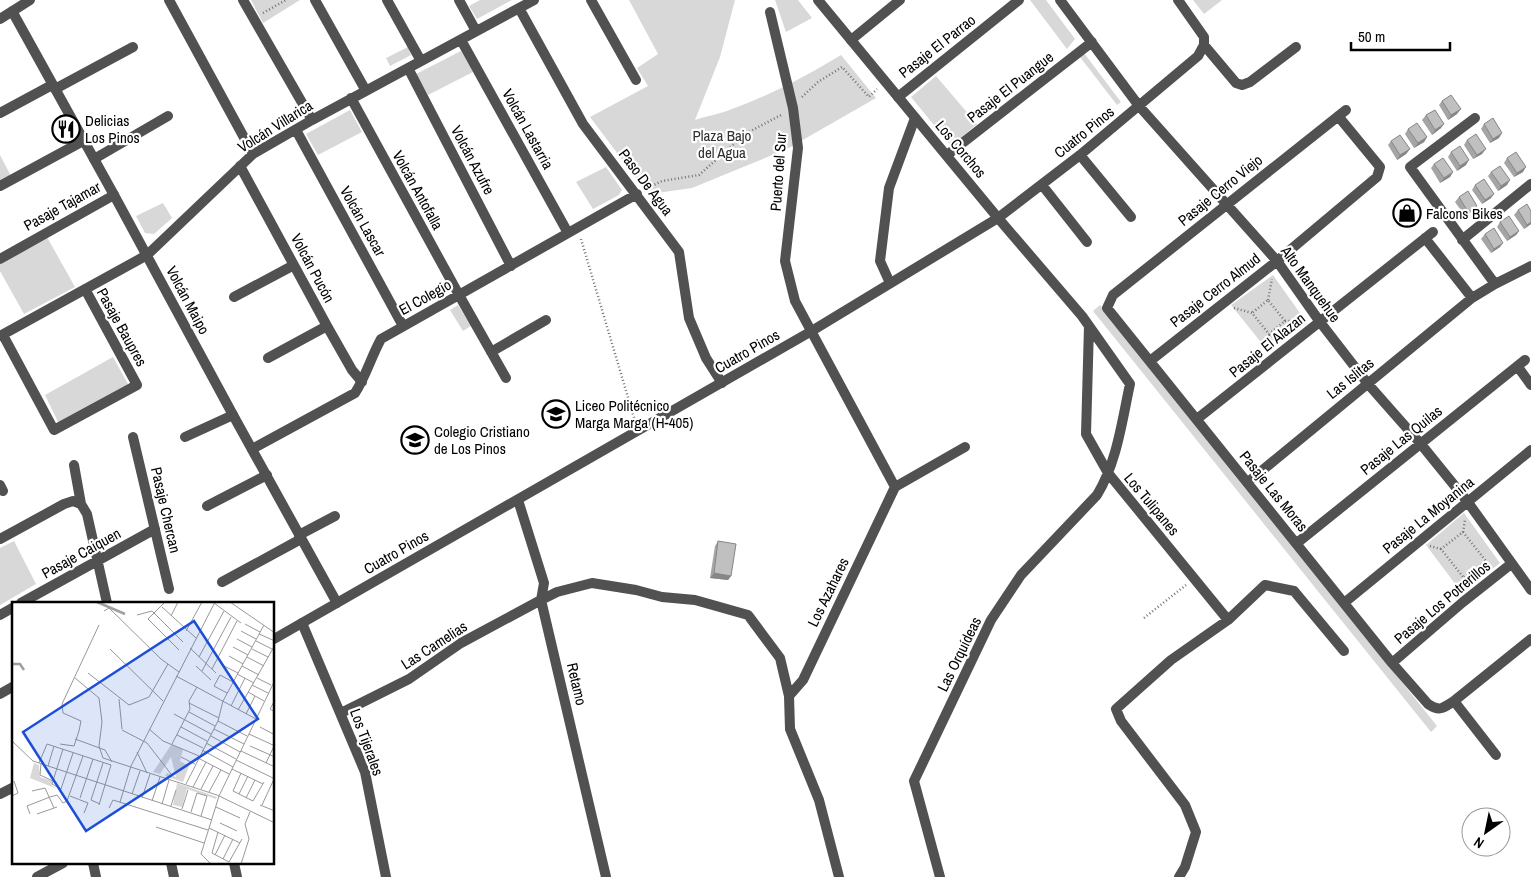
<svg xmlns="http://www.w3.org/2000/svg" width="1531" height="877" viewBox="0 0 1531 877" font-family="'Archivo Narrow',sans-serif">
<rect width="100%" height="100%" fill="#fff"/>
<path fill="#d8d8d8" d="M251 0H300L263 23Z
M480 0H512L477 19 469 6Z
M629 0H735L720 57 695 120C707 116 720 114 732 109 771 95 806 76 841 55L876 98 787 149 692 188 650 194 642 186 590 117 648 86 637 68 658 54Z
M775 0H798L812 18 786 32Z
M1030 0H1046L1075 39 1067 49Z
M1193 0H1222L1204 14Z
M408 47 411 55 390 66 386 58Z
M461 51 473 72 428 95 416 74Z
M1084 53 1121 102 1117 105 1080 57Z
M936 76 977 124 951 146 911 97Z
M350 110 362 132 318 155 306 134Z
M0 155 11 176 0 182Z
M606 167 622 190 619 195 593 209 576 182Z
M163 203 172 218 154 234 145 233 136 216Z
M47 237 75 287 24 314 0 271V264Z
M1273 275 1307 323 1268 351 1231 305Z
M458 305 471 326 463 331 450 310Z
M1100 305 1437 726 1431 732 1093 311Z
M113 357 128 384 58 422 45 395Z
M1464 513 1500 563 1462 593 1426 545Z
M14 541 36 584 0 605V548Z"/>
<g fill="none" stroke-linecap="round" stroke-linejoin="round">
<path stroke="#737373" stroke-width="2.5" stroke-dasharray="1 2.5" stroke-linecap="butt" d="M263 13 286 0
M802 97 818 82 842 67 869 97 877 89
M645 189 662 181 699 175 745 134 783 114
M581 239 635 421
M1268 300 1272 279
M1234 308 1252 313 1269 334 1285 321 1268 300 1252 313
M1285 321H1301
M1268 350 1269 334
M1463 532 1486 561 1464 578 1441 549 1463 532 1465 520
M1430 546 1441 549
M1144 618 1186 585"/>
<path stroke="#515151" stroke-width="10" d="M169 0 253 154
M243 0 312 120
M315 0 366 91
M387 0 421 61
M459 0 476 31
M591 0 636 80
M1060 0 1139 106 1277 261 1320 322 1368 384 1420 443 1467 501 1531 590
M519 8 583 124 679 252 689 318 706 358 722 383
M770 12 793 108 798 148 785 261 795 301 895 487
M461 40 568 233
M851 40 900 0
M1204 45 1236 83 1242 85 1250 82 1296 47
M408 68 511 266
M55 89 133 47
M898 97 1019 0
M351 98 459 295 506 378
M1346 110 1113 295 1107 308 1392 663 1428 704C1440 712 1443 708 1454 701L1531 639
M0 113 52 85
M1475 118 1410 167 1495 284
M296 130 403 326
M947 155 1092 42
M1080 155 1131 217
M94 159 168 116
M240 166 327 326 352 370 362 382
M1042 185 1087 242
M0 186 83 141
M1425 238 1472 298
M1462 240 1531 184
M0 259 114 195
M890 283 880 261 889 188 915 118
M234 297 294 265
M1089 326 1086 434 1108 473 1228 620
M3 335 54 430 137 385 85 289
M0 336 147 255 253 154 312 120 534 0
M491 352 546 320
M268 358 327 326
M1150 361 1277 261 1377 177 1380 167 1338 116
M1518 367 1531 385
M1197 419 1433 232
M133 437 169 589
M185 437 233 415
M252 449 355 393C366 376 371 357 381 339L637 194
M74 465 81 504 87 514 107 603
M1248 482 1472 298 1495 284 1531 266
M0 485 3 491
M895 487 965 447
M518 500 544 583 541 600 606 877
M207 506 267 475
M299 535 335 516
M0 539 64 504 73 501 81 504
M1297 543 1525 360
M222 582 301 539
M21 603 155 529
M1344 603 1531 450
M0 615 14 607
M302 623 365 772 386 877
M1392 663 1463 602 1511 564
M0 694 14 686
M789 696 803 680 895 487
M1454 701 1496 755
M341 713 409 679 461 643 541 600 557 592 592 583 636 590 662 597 695 600 748 615 780 658 789 696 790 729 819 800 839 877
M93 863 96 877
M171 863 174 877
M234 863 237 877
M37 877 63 863
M940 877 914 781 991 620 1021 575 1097 495C1117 462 1122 421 1130 384L1082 316 998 218 1080 155 1198 56 1204 45V37L1178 0
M1179 877 1185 867 1196 832 1185 805 1121 721 1116 709 1171 660 1228 620 1265 585 1294 591 1344 651"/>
<path stroke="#515151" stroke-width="10" d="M12 11 114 195 233 415 337 603
M0 19 30 0
M274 639 810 332 998 218 818 0
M0 794 14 787"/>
</g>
<path fill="#a5a5a5" d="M1442 101 1457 114 1448 120 1439 105Z
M1426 115 1441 128 1432 135 1422 120Z
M1484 124 1499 138 1490 143 1481 129Z
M1408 129 1427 137 1424 142 1414 148 1405 134Z
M1467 140 1482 154 1473 159 1464 145Z
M1391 141 1410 149 1406 154 1397 160 1388 145Z
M1451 152 1466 165 1457 171 1448 157Z
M1507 158 1523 172 1514 177 1504 163Z
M1434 164 1453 172 1450 177 1440 183 1431 168Z
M1491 172 1507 185 1498 191 1488 176Z
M1475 185 1491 198 1482 204 1472 190Z
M1459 197 1477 206 1474 210 1465 216 1455 202Z
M1518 210 1531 211V224L1524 229 1514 215Z
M1500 222 1519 231 1516 235 1507 241 1497 227Z
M1485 234 1500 247 1491 253 1481 239Z
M718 541 731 576 728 580 710 578 715 546Z"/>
<path fill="#868686" d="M1461 109 1457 114 1448 120 1451 115Z
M1444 124 1441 128 1432 135 1435 130Z
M1502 133 1499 138 1490 143 1493 139Z
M1427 137 1424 142 1414 148 1418 143Z
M1410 149 1406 154 1397 160 1400 155Z
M1486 149 1482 154 1473 159 1477 155Z
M1469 160 1466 165 1457 171 1460 166Z
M1526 167 1523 172 1514 177 1517 173Z
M1453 172 1450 177 1440 183 1444 178Z
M1510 180 1507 185 1498 191 1501 186Z
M1494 194 1491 198 1482 204 1485 200Z
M1477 206 1474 210 1465 216 1468 212Z
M1531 222V224L1524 229 1527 225Z
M1519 231 1516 235 1507 241 1510 237Z
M1503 243 1500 247 1491 253 1494 249Z
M714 573 731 576 728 580 710 578Z"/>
<path fill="#c0c0c0" stroke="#868686" d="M1451 95 1461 109 1451 115 1442 101Z
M1435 110 1444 124 1435 130 1426 115Z
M1493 118 1502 133 1493 139 1484 124Z
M1417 123 1427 137 1418 143 1408 129Z
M1476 134 1486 149 1477 155 1467 140Z
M1400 135 1410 149 1400 155 1391 141Z
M1460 146 1469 160 1460 166 1451 152Z
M1516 152 1526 167 1517 173 1507 158Z
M1443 158 1453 172 1444 178 1434 164Z
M1500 166 1510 180 1501 186 1491 172Z
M1484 179 1494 194 1485 200 1475 185Z
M1468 191 1477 206 1468 212 1459 197Z
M1527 204 1531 211V222L1527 225 1518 210Z
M1509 216 1519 231 1510 237 1500 222Z
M1494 228 1503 243 1494 249 1485 234Z
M718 541 736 544 731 576 714 573Z"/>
<defs>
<g id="restaurant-ring" transform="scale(1.4375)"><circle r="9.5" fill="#fff" stroke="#000" stroke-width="1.5"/><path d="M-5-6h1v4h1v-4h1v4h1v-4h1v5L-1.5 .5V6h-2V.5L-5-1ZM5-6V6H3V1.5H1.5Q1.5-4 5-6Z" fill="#000"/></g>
<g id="shop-ring" transform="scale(1.4375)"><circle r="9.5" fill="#fff" stroke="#000" stroke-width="1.5"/><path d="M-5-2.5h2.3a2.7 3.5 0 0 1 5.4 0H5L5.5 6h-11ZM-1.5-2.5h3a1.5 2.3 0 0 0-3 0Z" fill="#000"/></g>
<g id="school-ring" transform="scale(1.4375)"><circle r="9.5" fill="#fff" stroke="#000" stroke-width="1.5"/><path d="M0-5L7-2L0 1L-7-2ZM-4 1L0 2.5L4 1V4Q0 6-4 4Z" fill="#000"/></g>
</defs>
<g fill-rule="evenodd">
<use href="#restaurant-ring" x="66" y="129"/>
<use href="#shop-ring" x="1407" y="213"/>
<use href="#school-ring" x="556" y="414"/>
<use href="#school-ring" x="415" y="440"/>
</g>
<g text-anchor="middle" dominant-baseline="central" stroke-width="4.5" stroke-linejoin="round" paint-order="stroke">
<g font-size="15" fill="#000" stroke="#fff">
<text transform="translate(937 46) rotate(-38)">Pasaje El Parrao</text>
<text transform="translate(1010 87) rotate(-38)">Pasaje El Puangue</text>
<text transform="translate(275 126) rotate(-32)">Volcán Villarica</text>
<text transform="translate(528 129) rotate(61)">Volcán Lastarria</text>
<text transform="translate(1084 132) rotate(-39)">Cuatro Pinos</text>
<text transform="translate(961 149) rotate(50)">Los Corchos</text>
<text transform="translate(473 160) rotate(62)">Volcán Azufre</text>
<text transform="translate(778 172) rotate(-86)">Puerto del Sur</text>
<text transform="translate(646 182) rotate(53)">Paso De Agua</text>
<text transform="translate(418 190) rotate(61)">Volcán Antofalla</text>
<text transform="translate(1220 190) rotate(-39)">Pasaje Cerro Viejo</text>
<text transform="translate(62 206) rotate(-29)">Pasaje Tajamar</text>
<text transform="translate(363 221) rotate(61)">Volcán Lascar</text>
<text transform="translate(313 268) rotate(62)">Volcán Pucón</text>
<text transform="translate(1311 284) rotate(54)">Alto Manquehue</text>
<text transform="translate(1215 290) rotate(-38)">Pasaje Cerro Almud</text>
<text transform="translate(425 297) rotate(-29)">El Colegio</text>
<text transform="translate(188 300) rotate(62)">Volcán Maipo</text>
<text transform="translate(122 327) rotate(61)">Pasaje Baupres</text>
<text transform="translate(1267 345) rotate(-39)">Pasaje El Alazan</text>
<text transform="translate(747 351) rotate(-30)">Cuatro Pinos</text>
<text transform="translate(1350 378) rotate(-39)">Las Islitas</text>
<text transform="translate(1401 440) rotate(-39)">Pasaje Las Quilas</text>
<text transform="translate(1274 491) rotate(51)">Pasaje Las Moras</text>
<text transform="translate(1152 504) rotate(50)">Los Tulipanes</text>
<text transform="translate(166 510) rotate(77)">Pasaje Chercan</text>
<text transform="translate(1428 515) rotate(-39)">Pasaje La Moyanina</text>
<text transform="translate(396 552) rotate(-30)">Cuatro Pinos</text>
<text transform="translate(81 553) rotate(-29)">Pasaje Caiquen</text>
<text transform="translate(828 592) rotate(-64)">Los Azahares</text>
<text transform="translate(1442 602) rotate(-40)">Pasaje Los Potrerillos</text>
<text transform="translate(434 645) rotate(-33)">Las Camelias</text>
<text transform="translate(959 654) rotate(-64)">Las Orquídeas</text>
<text transform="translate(577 684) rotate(77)">Retamo</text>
<text transform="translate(367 742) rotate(70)">Los Tijerales</text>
</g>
<g font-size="15" fill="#000" stroke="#fff" text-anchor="start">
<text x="85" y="120">Delicias<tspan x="85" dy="17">Los Pinos</tspan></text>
<text x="1426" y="213">Falcons Bikes</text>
<text x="575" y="405">Liceo Politécnico<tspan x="575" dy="17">Marga Marga (H-405)</tspan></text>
<text x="434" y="431">Colegio Cristiano<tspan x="434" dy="17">de Los Pinos</tspan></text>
</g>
<g font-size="15" fill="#2f2f2f" stroke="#fff">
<text x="722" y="135">Plaza Bajo<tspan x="722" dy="17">del Agua</tspan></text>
</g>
</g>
<g transform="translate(12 602)">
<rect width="262" height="262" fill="#fff"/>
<path d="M159 143 171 147 168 159 177 164 171 180 153 174 155 171 164 175 159 155 148 172 141 170ZM22 161 27 163 28 175 40 179V184L48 188 18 176ZM165 181 205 195 204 197 175 187 170 205 161 203Z" fill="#d8d8d8"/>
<path fill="none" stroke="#9f9f9f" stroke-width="2.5" d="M85 0 113 12M0 62H8L12 68"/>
<path fill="none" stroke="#999" stroke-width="1" d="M153 0 136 17 167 48M218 0 263 31M202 1 229 21M150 5 184 36M92 9 97 6 149 57 167 70M140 9 171 40M125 13 140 9M159 14 166 0M233 22 248 30M174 29 190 0M229 29 244 37M247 32 263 39M225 37 240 45M244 39 260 47M221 45 236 53M178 46 204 71M98 47 151 99M240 47 256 55M217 54 231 62M187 55 212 9M235 55 252 64M210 63 226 71M184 64 199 78M230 64 247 73M200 67 225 19M190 69 219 15M76 71 117 103 137 95 156 62M225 72 242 81M164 74 244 117M63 76 87 96 90 120 87 144 91 156 205 193 263 221M245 76 259 83M240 83 256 91M236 90 252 99M215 91 202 84 208 73 221 80M107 97 110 127M263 98 258 107 263 110M177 101 207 116M219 104 233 76M226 108 263 43M177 110 203 124M162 112 199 132M234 112 243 94M206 119 235 134M169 125 195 139M248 125 263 133M137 127 151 139 187 154M202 127 232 142M110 128 135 141 159 172M237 132 263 144M165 133 191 146M199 134 228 150M63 137 93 148 100 160M0 139 21 159 200 218M194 141 224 157M48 142 62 144 67 129 69 119 51 111 50 102 87 23M160 142 178 107 177 99 185 85M238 144 263 155M190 148 221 165M229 149 263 165M125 150 135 171M169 155 183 162M186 156 217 172M224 158 263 177M27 161 35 142 99 163 87 203M254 161 263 142M29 162 28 173 41 179M36 164 42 144M220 167 251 182M229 171 221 189 241 199 252 180M174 182 206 119 211 99 252 23M181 185 194 160M49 187 40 182 51 147M49 187 61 151M189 187 201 164M20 189 33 186 42 206M197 190 209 168M120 192 128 169M227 192 236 174M0 194 6 191 2 179M58 194 76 201 72 211M68 196 81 157M130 196 138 172M234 196 243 178M140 199 148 175M108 200 119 164 203 0M88 202 79 198 91 161M150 202 157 178M248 203 263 209M250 203 262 177M159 204 164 188M204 205 228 216M97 206 101 198 196 228M170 207 176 188M179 210 185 191 195 194 189 214M18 212 15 204 38 195 45 193 51 201 55 199 71 154M25 212 45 205M208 221 225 229M144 225 192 241M197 226 228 241M206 230 200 251 217 260 230 237M203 253 213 233M211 257 221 237M199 262 189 252 207 194 263 78M229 262 237 237 233 222 238 210"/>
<path fill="#1d4ed8" fill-opacity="0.15" stroke="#1d4ed8" stroke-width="2.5" d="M182 19 246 117 74 229 11 130Z"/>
<rect width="262" height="262" fill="none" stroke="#000" stroke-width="2.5"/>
</g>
<g transform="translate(1486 832) rotate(213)"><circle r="24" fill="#ffffff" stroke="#999999"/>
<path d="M0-4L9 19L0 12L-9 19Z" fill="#000000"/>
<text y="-8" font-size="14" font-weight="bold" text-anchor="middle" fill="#000000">N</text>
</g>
<path d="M1351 42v8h99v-8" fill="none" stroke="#000000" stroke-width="2.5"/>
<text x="1358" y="42" font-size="15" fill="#000000" stroke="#ffffff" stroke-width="4" paint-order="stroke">50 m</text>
</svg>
